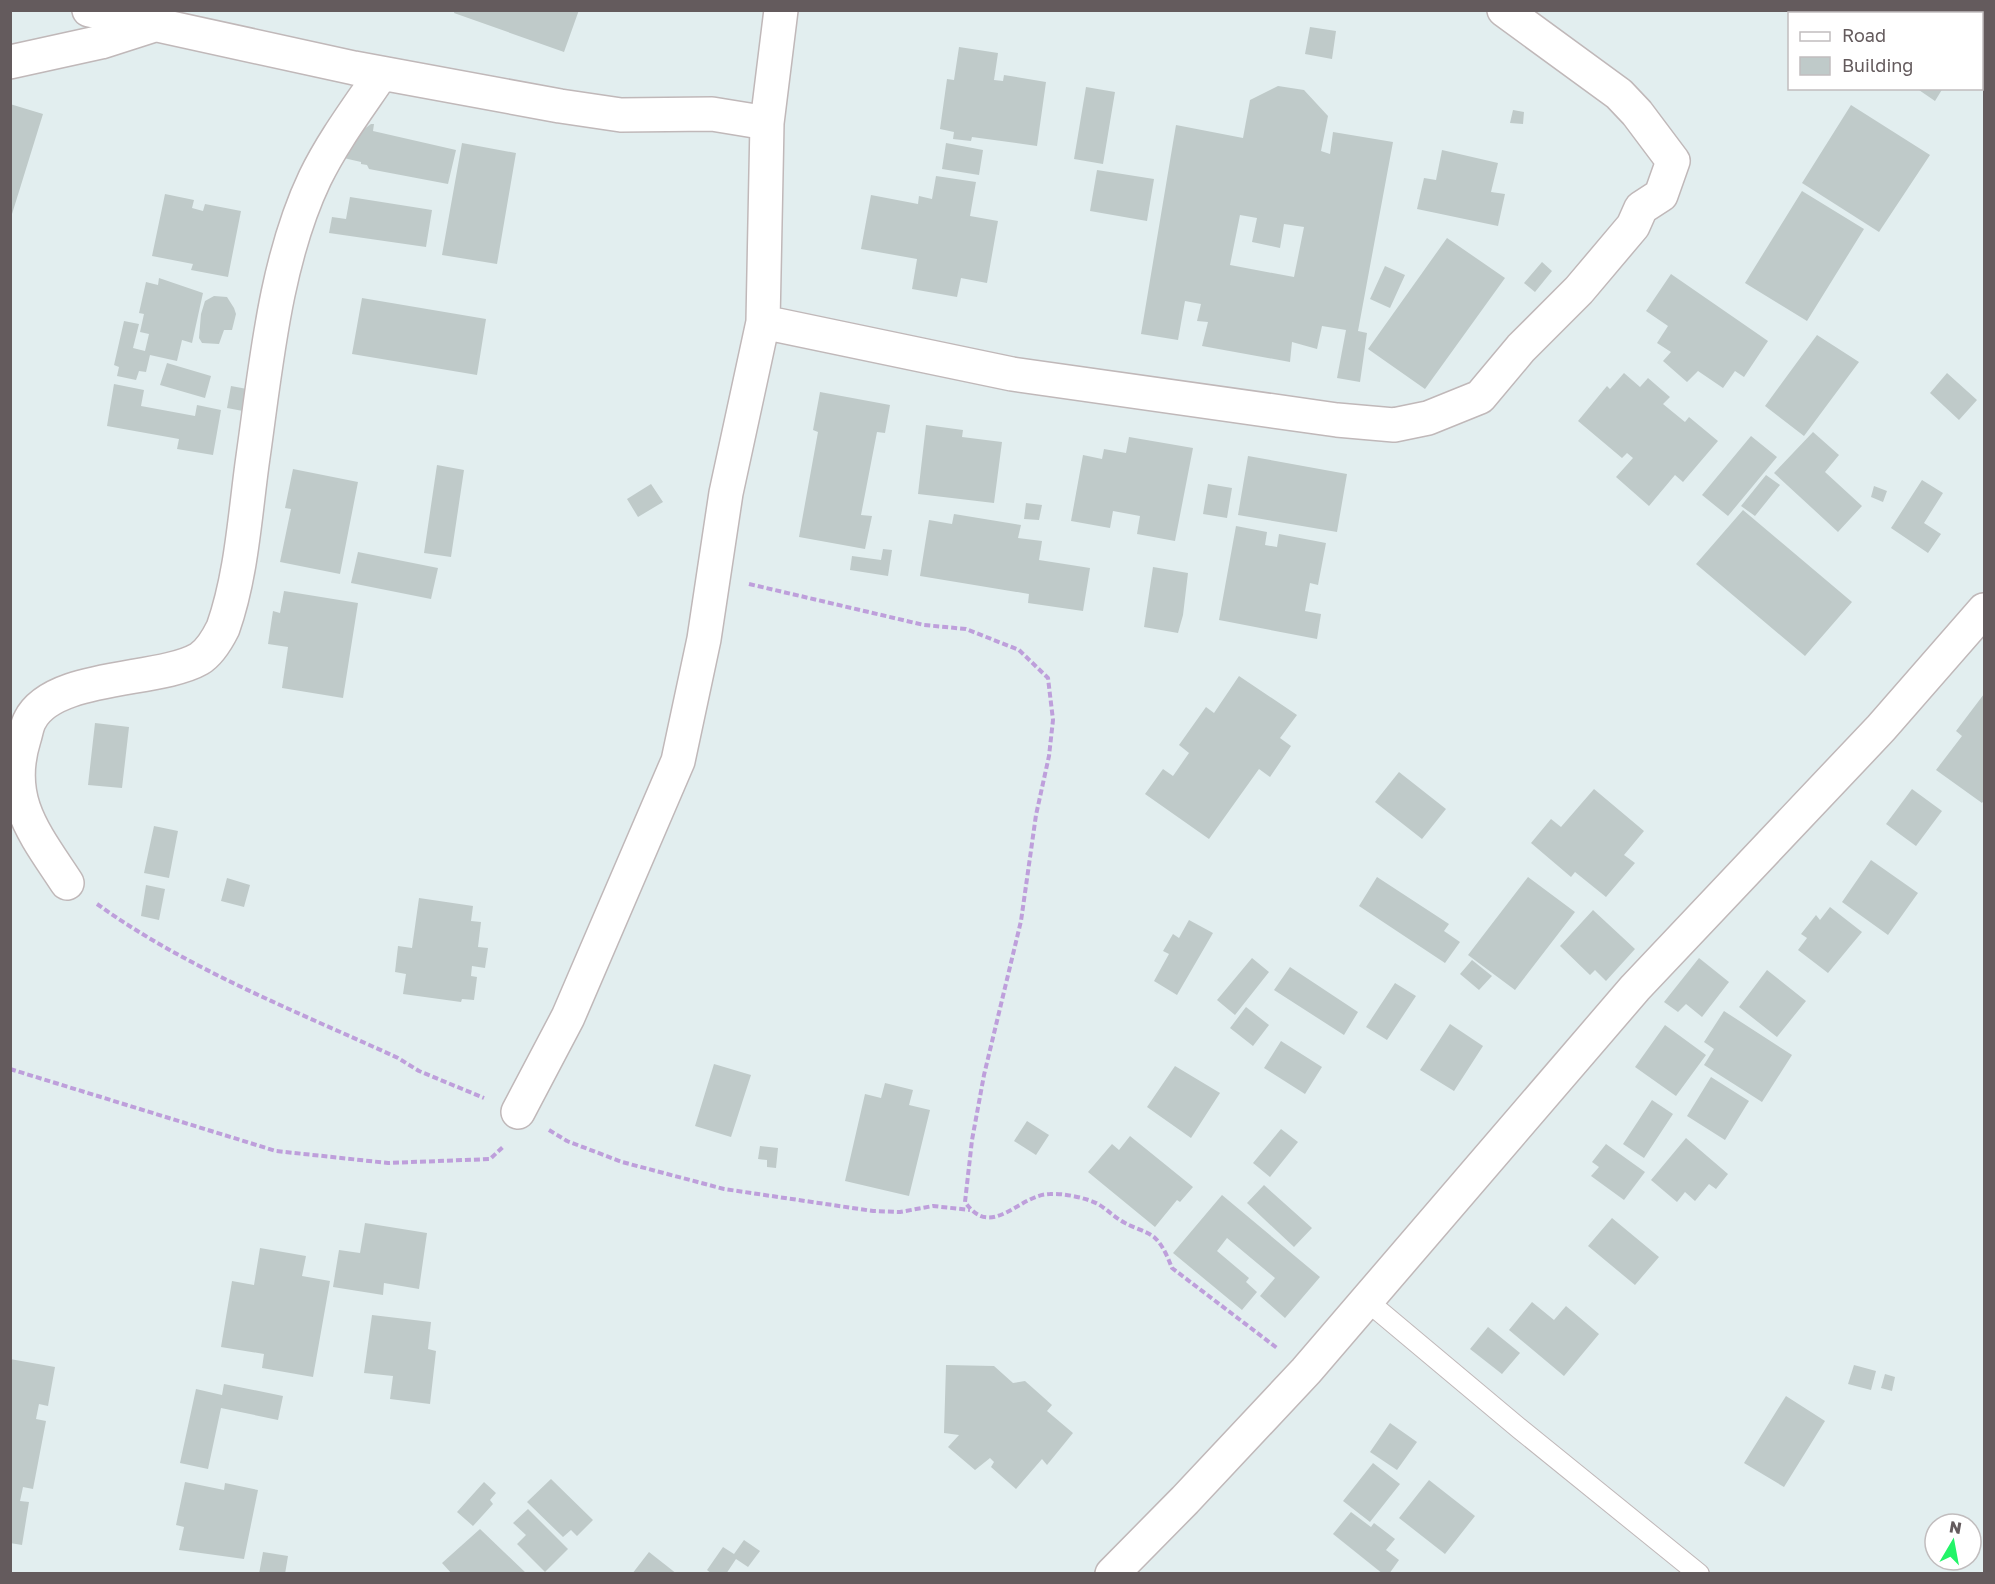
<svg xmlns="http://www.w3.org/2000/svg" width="1995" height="1584" viewBox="0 0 1995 1584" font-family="'Golos Text',sans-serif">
<rect width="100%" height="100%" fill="#e2eeef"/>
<path fill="#bfcac9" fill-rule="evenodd" d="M455 10H579L564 52 454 13Z
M1310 27 1336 31 1332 59 1305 54Z
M959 47 998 53 994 80 1003 81 1004 75 1046 82 1037 146 972 137 971 141 953 139 954 132 940 129 947 79 954 80Z
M1278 86 1304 90 1328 116 1321 151 1330 154 1333 132 1393 142 1358 331 1367 333 1360 382 1337 378 1346 330 1322 326 1317 349 1292 342 1290 362 1202 346 1208 322 1197 321 1201 304 1185 301 1178 340 1141 334 1176 125 1243 138 1250 100ZM1240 215 1257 218 1252 242 1280 248 1284 224 1304 227 1294 277 1230 265Z
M1086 87 1115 92 1103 164 1074 159Z
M1916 88H1943L1935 101Z
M10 104 43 114 12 214H10Z
M1851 105 1930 155 1879 232 1802 183Z
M1513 110 1524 112 1523 124 1510 123Z
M371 124H374L373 131 456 150 448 184 369 169 367 165 361 164V162L335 156 337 149Z
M462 143 516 153 497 264 442 255Z
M946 143 983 150 979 175 942 169Z
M1442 150 1498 163 1491 192 1505 194 1498 226 1417 209 1424 178 1436 180Z
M1097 170 1154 179 1147 221 1090 211Z
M936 176 976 182 970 216 998 221 987 283 961 278 957 297 912 289 917 259 861 249 871 195 918 204 919 196 932 199Z
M1802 191 1864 229 1807 321 1745 283Z
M165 194 194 200 192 208 203 211 205 204 241 211 228 277 191 270 193 264 152 256Z
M350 197 432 210 426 247 329 233 332 217 346 219Z
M1447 238 1505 278 1425 389 1368 349Z
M1542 262 1552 271 1535 292 1524 283Z
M1385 266 1405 275 1390 308 1370 299Z
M1671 274 1768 341 1744 377 1735 371 1723 388 1698 371 1687 382 1663 361 1671 352 1657 343 1668 326 1646 311Z
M159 278 203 293 192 343 182 340 177 361 150 355 146 372 139 371 136 380 117 376 119 367 114 365 124 321 139 324 133 348 145 351 149 334 140 332 144 314 139 313 146 282 158 285Z
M214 296 227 297 234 308 236 314 232 330H224L219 344 202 343 199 338 201 314 205 301Z
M362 298 486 319 477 375 352 354Z
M1817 335 1859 362 1804 436 1765 406Z
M167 363 211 376 205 398 160 385Z
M1624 373 1640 387 1648 378 1670 397 1663 404 1685 422 1689 417 1718 441 1683 482 1675 475 1649 506 1616 477 1633 458 1627 453 1622 458 1578 421 1607 386 1610 389Z
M1947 373 1977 400 1959 420 1930 393Z
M114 384 144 390 141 406 195 416 197 405 221 410 213 455 177 449 179 439 107 426Z
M231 386 247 389 243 411 227 408Z
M820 392 890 405 885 433 877 432 861 515 872 516 865 549 799 537 818 432 813 430Z
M926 425 963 430 962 437 1002 442 994 503 918 494Z
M1813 432 1839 455 1825 472 1862 506 1838 532 1774 473Z
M1751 436 1777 457 1728 516 1702 495Z
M1129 437 1193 448 1175 541 1137 534 1140 516 1113 511 1110 528 1071 521 1083 455 1102 459 1104 449 1126 453Z
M1248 456 1347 474 1337 532 1238 515Z
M437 465 464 470 451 557 424 553Z
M293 469 358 482 340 574 280 562 291 509 285 508Z
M1766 475 1780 485 1755 516 1741 506Z
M1922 480 1943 493 1924 523 1941 534 1928 553 1891 528Z
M651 484 663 502 638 517 627 499Z
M1208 484 1232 488 1227 518 1203 514Z
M1874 486 1887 491 1883 502 1871 497Z
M1026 503 1042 505 1039 520 1024 519Z
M1743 510 1852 602 1805 656 1696 564Z
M954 514 1021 525 1018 538 1042 541 1039 560 1090 568 1083 611 1028 603 1029 594 920 576 929 520 952 524Z
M1236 526 1267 532 1265 545 1277 547 1279 534 1326 543 1318 585 1310 583 1305 611 1321 614 1317 639 1219 620Z
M883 549 892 550 888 576 850 570 852 556 881 560Z
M358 552 438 568 431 599 351 583Z
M1153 567 1188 573 1183 615 1178 633 1144 627Z
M284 591 358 603 343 698 282 688 288 647 268 644 273 611 280 613Z
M1239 676 1297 715 1280 738 1291 746 1270 777 1259 769 1209 839 1145 794 1163 769 1173 776 1189 753 1179 745 1206 707 1214 713Z
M1984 694V800L1982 803 1936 770 1962 736 1956 731Z
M95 723 129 727 122 788 88 785Z
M1399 772 1446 809 1422 839 1375 802Z
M1594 789 1644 831 1624 855 1635 863 1606 897 1575 872 1571 877 1531 843 1551 819 1561 827Z
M1912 789 1942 811 1916 846 1886 824Z
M154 826 178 831 169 878 144 873Z
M1871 860 1918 893 1888 935 1842 902Z
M1377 877 1449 924 1444 931 1460 942 1445 963 1359 906Z
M1528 877 1575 912 1515 990 1468 955Z
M227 878 250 885 244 907 221 901Z
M146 885 165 889 159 920 141 916Z
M419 898 473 906 471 921 481 922 478 947 488 948 485 968 472 966 471 976 477 977 474 1000 462 999 461 1002 403 994 406 974 395 972 398 946 412 948Z
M1830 907 1862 932 1828 973 1798 950 1807 938 1801 934 1816 915 1820 920Z
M1593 910 1635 949 1606 981 1595 970 1590 975 1560 946Z
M1189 920 1213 933 1177 995 1154 981 1169 954 1163 951 1173 934 1179 938Z
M1252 958 1269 972 1235 1015 1217 1000Z
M1699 958 1729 982 1702 1017 1686 1004 1678 1012 1664 1002Z
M1472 960 1492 976 1479 990 1460 974Z
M1290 967 1358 1012 1344 1035 1274 990Z
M1767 970 1806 1001 1777 1037 1739 1007Z
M1395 983 1416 996 1387 1040 1366 1027Z
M1246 1007 1269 1025 1253 1046 1230 1028Z
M1724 1011 1792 1055 1762 1102 1704 1065 1714 1049 1704 1042Z
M1450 1024 1483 1046 1454 1091 1420 1070Z
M1665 1025 1706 1055 1676 1096 1635 1067Z
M1281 1041 1322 1067 1305 1094 1264 1068Z
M714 1064 751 1075 731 1137 695 1126Z
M1175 1066 1220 1093 1191 1138 1147 1107Z
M1711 1077 1749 1101 1725 1140 1687 1116Z
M885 1083 913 1090 909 1105 930 1110 909 1196 845 1181 865 1094 881 1098Z
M1652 1100 1673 1114 1644 1158 1623 1144Z
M1027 1121 1049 1135 1036 1155 1014 1141Z
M1281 1129 1298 1142 1270 1177 1253 1163Z
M1130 1136 1193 1187 1180 1202 1177 1200 1155 1227 1088 1172 1112 1144 1119 1150Z
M1686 1138 1728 1174 1716 1189 1709 1184 1695 1201 1685 1192 1677 1202 1651 1180Z
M1606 1144 1645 1172 1624 1200 1591 1176 1599 1167 1592 1162Z
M760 1146 778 1148 776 1168 767 1167V1160L758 1159Z
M1264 1185 1312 1228 1294 1247 1247 1203Z
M1222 1195 1320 1277 1285 1318 1260 1296 1275 1278 1227 1238 1217 1251 1249 1278 1246 1282 1257 1292 1242 1310 1173 1253Z
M1612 1218 1659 1257 1635 1285 1588 1246Z
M365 1223 427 1233 419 1289 384 1283 383 1295 333 1287 339 1250 360 1253Z
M260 1248 306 1256 302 1276 330 1281 313 1377 262 1368 264 1354 221 1347 232 1281 254 1285Z
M1532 1302 1554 1320 1566 1306 1599 1334 1564 1376 1509 1330Z
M372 1315 431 1322 428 1349 436 1351 430 1404 390 1399 393 1376 364 1373Z
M1488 1327 1520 1353 1502 1374 1470 1349Z
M10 1359 55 1367 48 1406 39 1404 36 1419 46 1421 33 1489 23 1487 20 1501 29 1502 22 1545 10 1543Z
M946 1365 994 1366 1013 1383 1025 1381 1052 1405 1047 1411 1073 1433 1047 1465 1042 1459 1016 1489 991 1467 994 1462 990 1458 975 1470 948 1447 959 1435 944 1433Z
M1854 1365 1876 1371 1871 1390 1848 1384Z
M1885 1374 1895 1377 1892 1391 1881 1388Z
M224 1384 283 1396 278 1420 221 1408 208 1469 180 1463 196 1389 222 1395Z
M1786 1396 1825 1421 1784 1487 1744 1463Z
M1390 1423 1417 1442 1397 1470 1370 1452Z
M1373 1463 1400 1484 1370 1522 1343 1501Z
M551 1479 593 1520 577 1536 571 1530 563 1537 527 1502Z
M1429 1480 1475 1516 1445 1554 1399 1518Z
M185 1482 224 1490 225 1483 258 1490 244 1559 179 1550 184 1527 176 1525Z
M484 1482 496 1493 490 1500 493 1504 473 1526 457 1512Z
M528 1509 568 1549 545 1572 517 1544 526 1535 513 1523Z
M1351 1512 1371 1527 1374 1523 1395 1539 1386 1550 1399 1560 1389 1574H1383L1333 1534Z
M480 1529 527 1574H452L442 1563Z
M744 1540 760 1551 748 1567 736 1559 726 1574H712L707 1570 723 1547 734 1554Z
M263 1552 288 1556 285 1574H259Z
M649 1552 677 1574H632Z"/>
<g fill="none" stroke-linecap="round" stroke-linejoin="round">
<g stroke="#c0b8b9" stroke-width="22">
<path id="lane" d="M1366 1300 1520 1429 1699 1574"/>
</g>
<g stroke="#c0b8b9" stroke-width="36">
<path id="street" d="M89 10 354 68 560 106 621 115 712 114 767 123
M10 62 101 42 154 25
M763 322 1012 374 1337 420 1394 425 1428 418 1480 397 1521 348 1579 290 1633 226 1641 208 1661 195 1673 161 1637 113 1619 94 1504 10
M67 883C35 834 5 800 24 739 26 733 27 725 30 720 53 674 159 682 199 659 209 653 218 638 223 628 242 574 245 513 253 457 266 366 275 262 315 178 333 141 358 108 381 74
M518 1112 568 1017 678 761 704 639 726 493 763 322 767 123 781 10
M1112 1574 1185 1500 1306 1371 1635 988 1881 728 1984 610"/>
</g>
<path stroke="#be9fdb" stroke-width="4" stroke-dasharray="6 3" stroke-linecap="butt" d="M749 584 924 625 966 629 1019 650 1048 678 1053 720 1049 756 1036 815 1021 921 984 1075 972 1140 965 1202C992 1241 1019 1194 1050 1194 1063 1193 1087 1198 1098 1204 1108 1210 1115 1218 1125 1223 1134 1228 1146 1231 1154 1237 1163 1245 1168 1258 1172 1268L1277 1348
M97 904C189 970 296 1011 398 1058L419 1071 484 1098
M10 1069 276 1151 388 1163 490 1159 504 1146
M549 1130 567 1141 622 1162 724 1189 873 1211 900 1212 933 1206 970 1210"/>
<use href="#lane" stroke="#fff" stroke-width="20"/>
<use href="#street" stroke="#fff" stroke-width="33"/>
</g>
<rect width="1995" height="1584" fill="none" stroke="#645b5d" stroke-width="24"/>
<rect x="1788" y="12" width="195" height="78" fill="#ffffff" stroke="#c1bdbe" stroke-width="1.5"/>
<rect x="1800" y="32" width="30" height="9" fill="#ffffff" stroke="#c1bdbe" stroke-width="1.5"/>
<text x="1842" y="42" font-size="18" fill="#645b5d">Road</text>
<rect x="1800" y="57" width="30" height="18" fill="#bfcac9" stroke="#c1bdbe" stroke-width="1.5"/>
<text x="1842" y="72" font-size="18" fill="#645b5d">Building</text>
<g transform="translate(1953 1542) rotate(10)"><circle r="28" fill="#ffffff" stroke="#c1bdbe" stroke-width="1.5"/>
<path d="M0-4.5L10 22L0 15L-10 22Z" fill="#23f468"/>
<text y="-9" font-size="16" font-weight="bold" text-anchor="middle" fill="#645b5d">N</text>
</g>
</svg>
